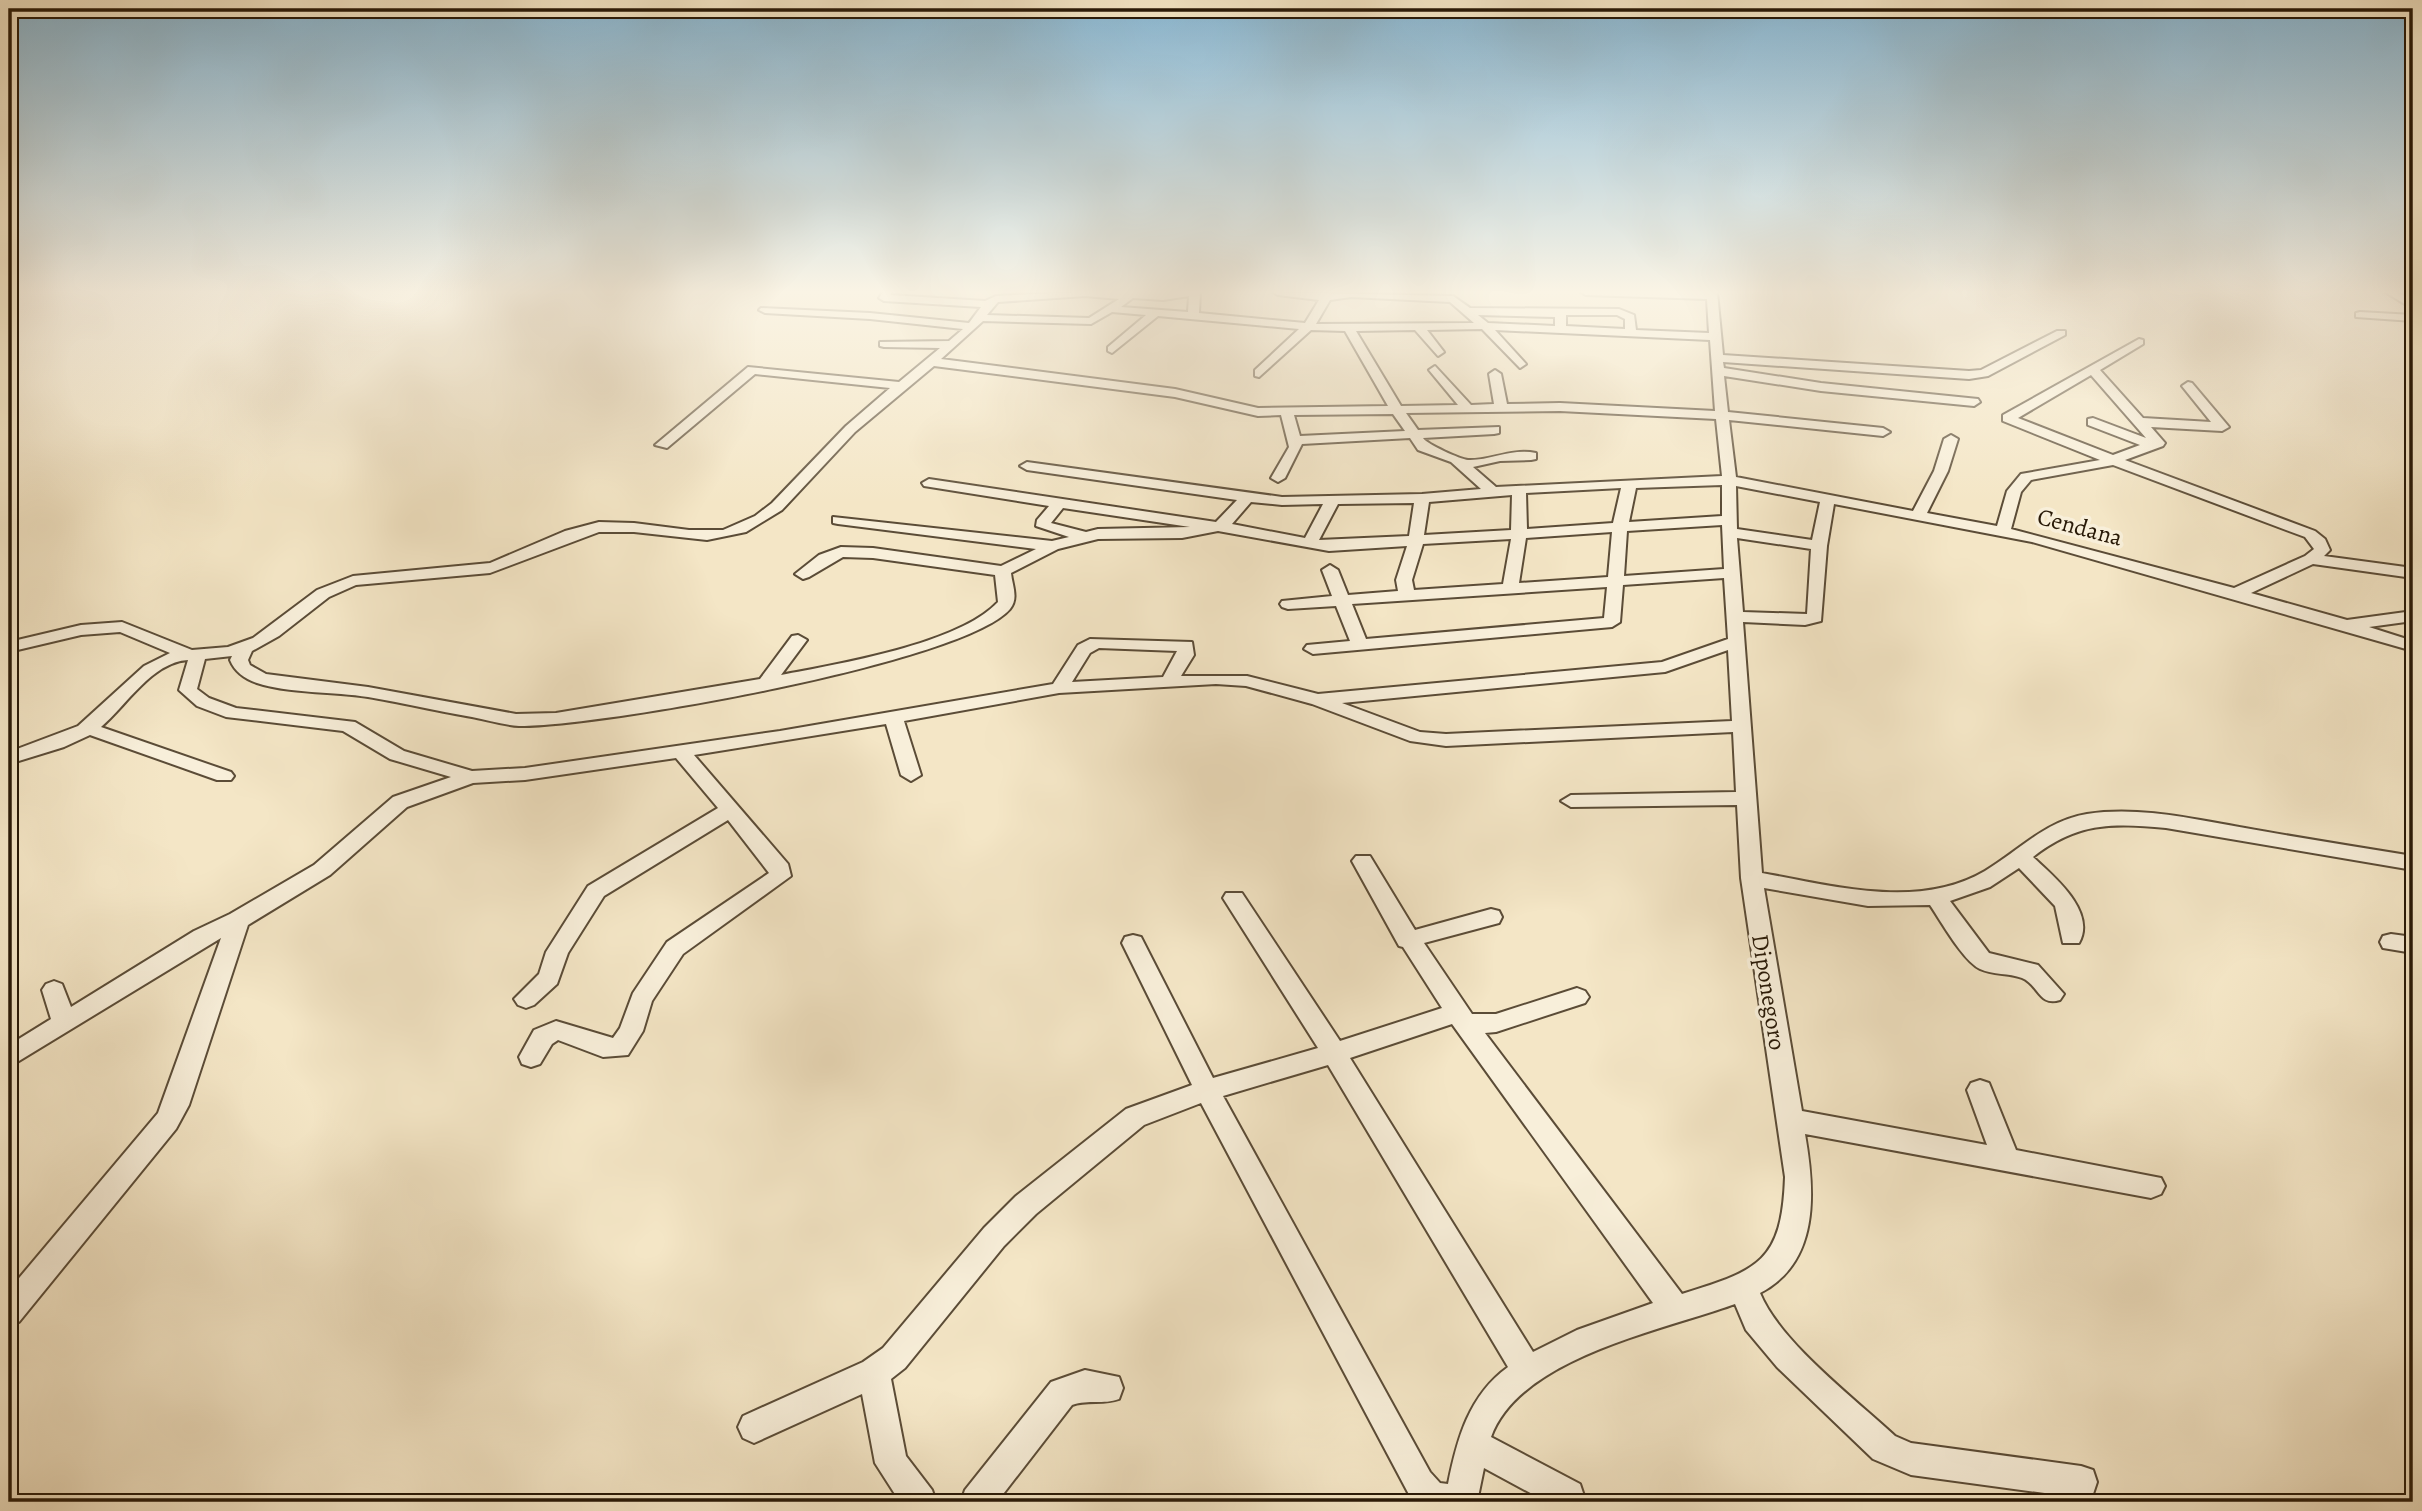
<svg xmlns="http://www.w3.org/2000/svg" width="2422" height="1511" viewBox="0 0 2422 1511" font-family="Alegreya,serif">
<rect width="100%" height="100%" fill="#f4e6c6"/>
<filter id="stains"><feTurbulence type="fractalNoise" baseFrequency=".00286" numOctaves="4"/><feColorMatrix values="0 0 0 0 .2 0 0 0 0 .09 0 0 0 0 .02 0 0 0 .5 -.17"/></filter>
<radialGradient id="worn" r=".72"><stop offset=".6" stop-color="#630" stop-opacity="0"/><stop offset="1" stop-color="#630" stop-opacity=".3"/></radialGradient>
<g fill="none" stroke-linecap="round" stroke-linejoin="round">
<g stroke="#5b4c37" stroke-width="4">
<path id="minor" d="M883 292H891V295L985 301 996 296 1074 292H1200L1199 313 1305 323 1319 300 1278 295 1273 292 1453 296 1470 308 1619 309 1634 315 1636 330 1709 333 1707 299 1586 295 1581 292H1717L1723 355 1969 371 1981 370 2057 331H2065V335L1988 376 1969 379 1723 362 1724 368 1821 383 1978 399 1980 402 1974 406 1821 391 1724 376 1728 412 1883 428 1890 432 1883 436 1729 420 1736 477 1913 511 1934 471 1944 439 1951 435 1958 439 1948 471 1927 513 1997 526 2007 491 2021 474 2100 460 2003 421V415L2139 339 2143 340V344L2100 370 2143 418 2211 422 2182 386 2188 382 2192 383 2229 427 2222 431 2151 427 2165 443 2163 446 2125 460 2315 531 2325 539 2330 550 2324 556 2413 568V578L2313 564 2251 593 2347 620 2413 611V621L2369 627 2413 641V651L2032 542 1834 504 1827 546 1821 621 1805 625 1743 622 1762 873C1834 886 1919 910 1985 871 2020 850 2045 821 2087 814 2139 806 2193 819 2245 828 2301 838 2357 847 2413 856V870L2166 828C2112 823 2077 822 2033 857 2053 876 2097 911 2079 943H2063L2055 906 2019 868 1990 887 1950 901 1989 953 2038 965 2064 994 2060 1000C2039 1007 2039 985 2022 978 2009 973 1993 975 1980 969 1963 961 1941 921 1930 905L1868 906 1764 888 1802 1111 1987 1145 1967 1090 1971 1083 1980 1080 1989 1083 2016 1150 2161 1178 2165 1186 2161 1194 2151 1198 1805 1134C1815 1191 1820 1262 1760 1293 1780 1342 1855 1399 1895 1436L1911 1443 2081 1466 2093 1470 2097 1482 2093 1494 2081 1498 1911 1475 1873 1459 1777 1367 1746 1330 1735 1304C1664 1330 1520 1357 1491 1437L1580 1484 1584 1496 1582 1502H1547L1484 1468 1477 1502H1413L1201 1103 1144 1125 1036 1214 1004 1246 905 1368 891 1379 906 1456 932 1490 936 1502H900L875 1463 862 1394 754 1443 743 1438 738 1427 743 1416 863 1362 883 1348 984 1228 1016 1196 1126 1109 1192 1085 1122 943 1125 937 1133 935 1141 937 1213 1078 1318 1048 1223 898 1226 893H1242L1340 1041 1442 1008 1403 947 1399 946 1352 861 1356 856H1370L1415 930 1491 909 1499 911 1502 917 1499 923 1424 943 1472 1014H1496L1577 988 1585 991 1589 997 1585 1003 1496 1032 1485 1033 1682 1294C1758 1270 1782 1263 1785 1177L1741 878 1737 805 1571 807 1561 801 1571 795 1736 792 1733 732 1446 746 1410 741 1312 704 1246 686 1216 684 1059 693 904 721 921 775 911 781 901 775 886 724 694 755 788 864 791 876 683 954 652 1001 643 1031 628 1055 603 1057 558 1040 552 1044 540 1064 531 1067 522 1064 519 1057 534 1030 556 1021 613 1038 620 1028 633 993 667 942 769 873 728 820 604 896 568 953 557 984 534 1005 526 1008 518 1005 514 999 539 974 546 952 588 886 718 808 676 758 525 780 473 783 407 807 330 875 248 925 189 1105 176 1129 19 1322 9 1326V1290L158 1113 221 938 9 1067V1045L51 1019 42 990 46 984 54 981 62 984 71 1007 194 931 230 914 314 865 393 797 451 777 390 759 343 731 226 717 197 706 179 690 188 660C152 662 126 706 101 727L231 772 234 776 231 780H217L90 735 64 747 9 764V752L78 726 144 666 170 653 120 632 81 635 9 652V642L81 625 122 622 192 650 228 647 253 638 317 590 353 576 490 563 565 531 599 522 634 523 689 530H723L755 516 772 503 846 426 890 388 755 374 667 448 655 445 748 367 899 382 940 348 884 347 880 346V342L949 341 963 329 870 319 765 313 759 310 761 308 870 313 969 323 981 307 884 301 879 298ZM1085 296 1119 299 1089 318 987 315 998 302ZM1189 296 1188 312 1121 307 1133 298 1163 300ZM1351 297 1450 302 1474 323 1316 324 1330 300ZM1112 312 1146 315 1108 347V351L1112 353 1158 316 1299 329 1255 370V376L1259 377 1311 330 1345 331 1388 406 1258 408 1175 389 941 359 983 321 1091 324ZM1478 315 1555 317V326L1488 323ZM1566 315H1617L1625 319V329L1566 326ZM1482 329 1520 368 1526 364 1495 330 1710 340 1715 411 1560 403 1507 404 1501 374 1495 370 1489 374 1494 404 1471 405 1435 366 1429 370 1458 405 1401 406 1356 331 1415 330 1438 356 1444 352 1427 330ZM934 366 1175 397 1258 416 1281 415 1289 447 1271 478 1278 482 1285 478 1302 444 1410 438 1418 450 1451 462 1481 489 1422 494 1282 497 1027 462 1020 466 1027 470 1237 500 1216 522 929 479 922 483 924 486 1049 506 1037 520 1036 526 1069 537 1052 541 833 517V523L838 524 1036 549 1001 566 873 548 841 547 819 555 795 574 803 579 809 577 843 557 873 558 995 575 998 602C959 644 838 664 781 675L807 640 798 635 792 636 760 679 556 713 516 714 368 687 266 674 250 665 248 660 252 651 279 636 329 597 356 585 490 573 599 532H634L707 540 746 532 782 510 855 432ZM2091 375 2146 438 2093 418 2088 419V425L2140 445 2113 455 2018 418ZM1560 411 1716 419 1722 476 1496 487 1473 467 1500 461 1531 460 1536 459V453C1511 448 1490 461 1468 460 1460 459 1428 445 1423 438L1494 434 1499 433V427L1418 430 1406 413ZM1393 414 1405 431 1300 436 1294 415ZM2113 465 2305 537 2314 549 2305 556 2234 588 2011 529 2021 492 2031 480ZM1722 485V516L1629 522 1636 488ZM1736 486 1820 502 1812 540 1737 529ZM1621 488 1613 523 1527 529 1526 493ZM1512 495 1511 530 1424 535 1429 502ZM1251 502 1282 505 1323 504 1305 538 1232 524ZM1414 503 1409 536 1319 540 1338 504ZM1063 508 1190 527 1098 529 1086 532 1051 523ZM1722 525 1724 569 1624 576 1627 531ZM1218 531 1329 551 1407 546 1396 580 1398 591 1348 595 1338 570 1330 565 1322 570 1332 596 1282 601 1280 604 1282 607 1288 609 1336 606 1350 641 1307 645 1304 649 1313 654 1612 627 1620 622 1623 585 1724 578 1728 639 1662 662 1318 694 1247 676H1181L1194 655 1192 642 1090 639 1078 645 1053 684 780 731 525 768 472 771 404 751 355 722 236 708 209 698 197 689 205 659 232 656 230 660C235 672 245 679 257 683 286 693 336 692 368 697 403 703 437 711 472 717 487 720 504 725 519 726 598 727 964 663 1010 609 1019 598 1012 585 1011 573L1058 549 1098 539 1182 538ZM1612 532 1608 577 1519 583 1526 538ZM1737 538 1811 549 1807 614 1743 612ZM1511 539 1503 584 1414 590 1412 580 1423 544ZM1607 587 1604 618 1366 639 1352 604ZM1099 648 1177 651 1163 677 1072 682 1090 653ZM1728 650 1732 721 1446 734 1420 732 1342 703 1665 672ZM1452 1024 1653 1303 1577 1330 1533 1352 1350 1058ZM1328 1065 1508 1367C1469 1395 1457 1439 1448 1484L1440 1483 1430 1472 1223 1096Z
M2385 292H2397L2413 301V309Z
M2360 312 2413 315V321L2356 317V313Z
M2391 934 2413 937V953L2383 948 2380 942 2383 936Z
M1085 1370 1119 1377 1123 1388 1119 1399C1103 1405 1089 1399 1072 1405L997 1502H961L965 1490 1051 1382Z"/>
</g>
<use href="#minor" fill="#f8efda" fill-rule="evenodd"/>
</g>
<linearGradient id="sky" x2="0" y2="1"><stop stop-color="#89b8d4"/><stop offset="0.58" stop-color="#faf4e5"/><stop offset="1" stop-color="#faf4e5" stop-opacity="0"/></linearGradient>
<rect width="2422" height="503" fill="url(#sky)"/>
<g text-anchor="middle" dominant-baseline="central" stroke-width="7" stroke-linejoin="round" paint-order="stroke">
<g font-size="24" fill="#281907" stroke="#f8efda">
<text transform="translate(2080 527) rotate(15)">Cendana</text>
<text transform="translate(1769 992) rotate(81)">Diponegoro</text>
</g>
</g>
<rect width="2422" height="1511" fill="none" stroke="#f4e6c6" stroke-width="35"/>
<rect x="10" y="10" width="2401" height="1490" fill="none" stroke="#281907" stroke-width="3.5"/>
<rect x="18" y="18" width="2387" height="1476" fill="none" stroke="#281907" stroke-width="2"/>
<rect width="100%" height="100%" filter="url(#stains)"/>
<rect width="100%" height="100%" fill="url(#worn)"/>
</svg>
